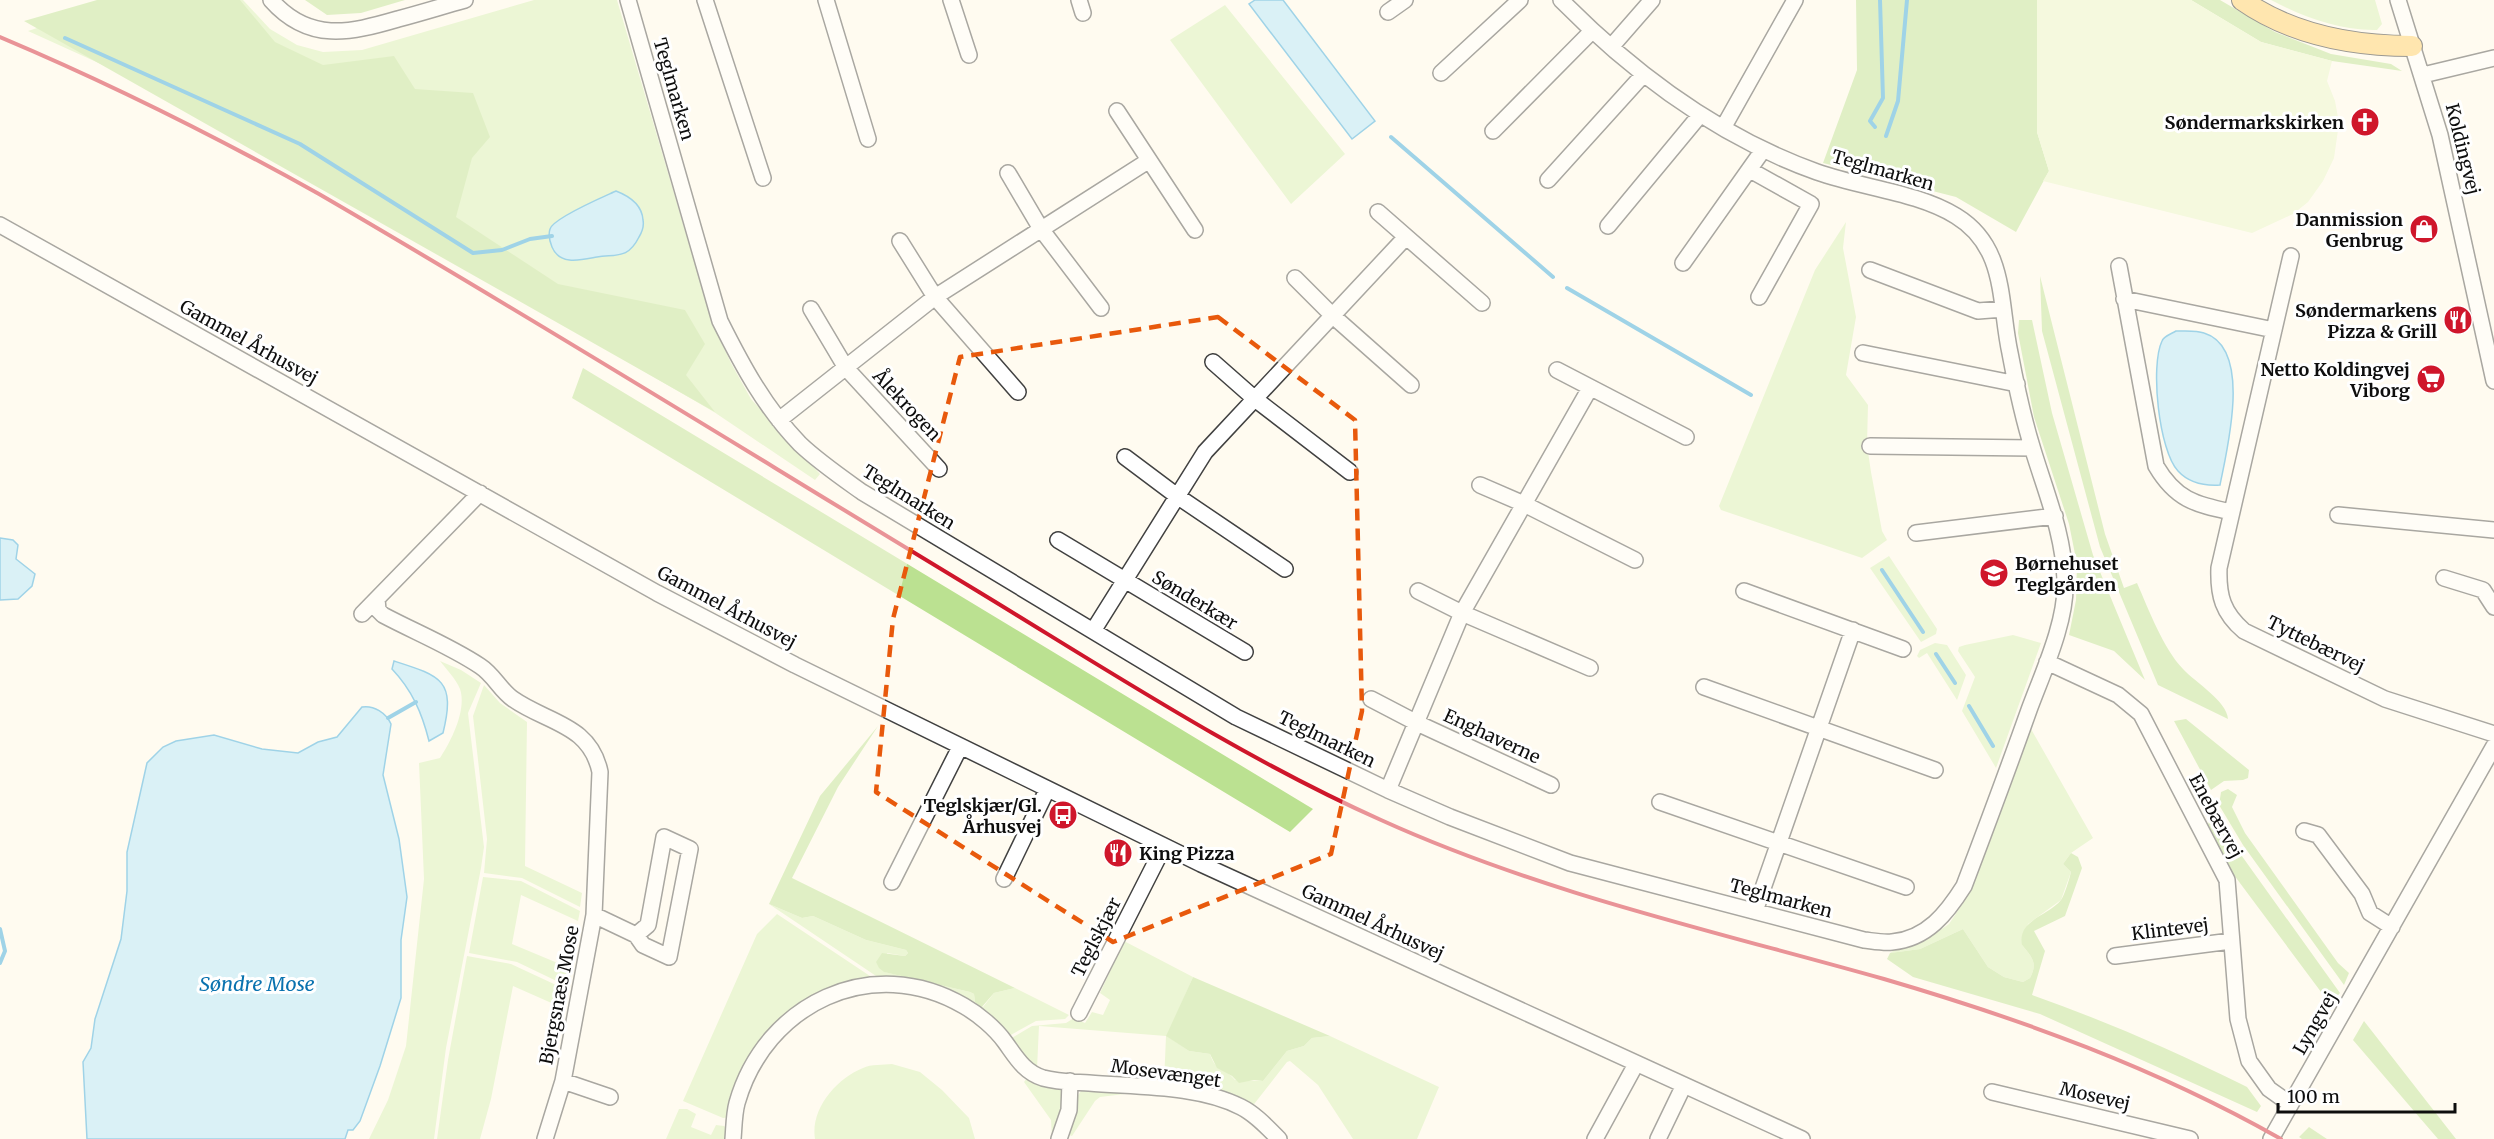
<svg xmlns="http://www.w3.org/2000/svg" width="2494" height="1139" viewBox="0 0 2494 1139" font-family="Merriweather,serif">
<rect width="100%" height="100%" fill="#fffbf0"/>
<path fill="#d6efb4" d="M121 0H243L270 29 297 45 323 52 362 50 534 0H617L712 322 731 363 751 399 820 474 815 480 714 412 167 94 28 31Z
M2271 0H2375L2382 24 2377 30C2341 31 2303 17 2271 0Z
M1225 5 1345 154 1291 204 1170 40Z
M1846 222 1843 248 1856 317 1846 375 1868 405 1867 445 1871 472 1882 531 1887 540 1862 558 1721 510 1719 506 1815 270Z
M1889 556 1937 629 1936 634 1921 642 1870 568Z
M2013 635 2041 643 1996 768 1962 711 1975 677 1958 651 1959 647 1965 645Z
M1935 643 1947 645 1966 675 1957 700 1927 653 1919 658 1917 656 1920 650Z
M440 661 461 670 481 683 468 713 484 847 481 868 446 1048 434 1139H369L388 1100 406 1046 424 879 419 763 440 758C451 741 467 710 460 689 456 679 446 669 440 661Z
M484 685 500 703 527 722 525 866 582 893 580 907 522 878 484 873 487 839 473 716Z
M2031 729 2093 838 2071 853 2063 864 2071 872 2061 900 2028 924 2022 945C2032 957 2038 963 2030 978L2023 982 2004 977 1988 967 1963 929 1920 949 1890 953 1902 945 1926 940 1949 924 1967 897Z
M483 877 521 881 580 911 578 921 521 895 512 944 572 969 569 987 517 962 469 953Z
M769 904 802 918 813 916 866 940 906 950 908 953 905 956 887 953 885 972 970 992 974 994 975 1002 983 1007 994 993 1015 988 1069 1015 1065 1019 1036 1021 1009 1036 989 1019 882 980Z
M777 914 876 980 784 1017 731 1117 723 1118 683 1101 757 934Z
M1124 941 1193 977 1167 1036 1189 1051 1210 1054C1216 1073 1226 1068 1235 1080L1263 1081 1287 1051 1304 1046 1312 1038 1330 1036 1439 1087 1417 1139H1353L1318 1085 1290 1061 1287 1062 1251 1108 1164 1083 1166 1036 1039 1026 1037 1069 1026 1063 1010 1039 1032 1026 1066 1023 1074 1018 1085 1023 1092 1012 1103 1015 1110 1000 1100 993Z
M467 956 511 964 569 991 565 1009 513 986 491 1099 480 1139H437L448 1060Z
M892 1064 920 1072 942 1090 969 1118 975 1139H815C810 1109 837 1078 863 1068 871 1064 883 1065 892 1064Z
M1027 1078 1060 1088C1072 1101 1058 1123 1052 1137L1051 1120 1024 1082Z
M1083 1089 1141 1092 1100 1097 1095 1101 1072 1136 1069 1135C1072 1120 1072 1099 1083 1089Z
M679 1109H687L696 1114 691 1127 711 1135 716 1125 724 1126 730 1131 731 1139H666Z"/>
<path fill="#bbe191" d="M97 0H240L275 42 323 65 394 56 415 89 473 93 490 137 472 158 456 217 558 284 685 310 705 344 686 375 715 412 24 21Z
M305 0H405L361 13 327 15Z
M1856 0H2037V132L2049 171 2016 232 1956 197 1823 163 1857 70Z
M2191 0H2220L2275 32 2331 54 2391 64 2402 71 2332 61 2261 42Z
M2040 276 2105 534 2124 588 2137 583C2149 610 2163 648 2183 669 2195 682 2227 701 2228 719L2158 685 2100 547 2042 331Z
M2019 320H2032L2052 413 2093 555 2145 680 2114 651 2069 635 2076 600 2077 564 2069 524 2034 417 2018 333Z
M583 368 1313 809 1290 832 572 398Z
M2186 719 2249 770 2248 778 2243 780 2224 781 2211 790 2174 721Z
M878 726 838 787 792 878 1015 988 994 993 981 1008 975 1002 974 994 970 992 884 972 879 968 876 962 882 953 905 956 908 953 906 950 866 940 813 916 802 918 769 904 820 796Z
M2228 789 2237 795 2232 807 2245 833 2338 963 2349 973 2344 985 2243 845 2219 805 2221 792Z
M2212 806 2239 852 2340 993 2330 1004 2231 871 2208 825Z
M2071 853 2078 857 2082 868 2065 916 2034 931 2045 951 2032 995C2103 1020 2172 1050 2239 1083L2247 1087 2261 1106 2257 1112 2040 1014 1913 977 1887 959 1890 953 1920 949 1963 929 1988 967 2004 977 2023 982 2030 978C2038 963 2032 957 2022 945 2017 920 2048 916 2061 900 2065 894 2069 880 2071 872L2063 864Z
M1193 977 1330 1036 1312 1038 1304 1046 1287 1051 1263 1081 1254 1080 1239 1083 1232 1076 1217 1068 1210 1054 1189 1051 1166 1036Z
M2364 1021 2456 1139H2438L2353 1040Z
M2309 1127 2327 1139H2302L2299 1137Z"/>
<path fill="#e8f5c7" d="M2037 0H2191L2261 42 2332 61 2327 81 2335 101 2339 123 2334 158 2323 181 2308 202 2293 214 2252 233 2043 181 2049 171 2037 132Z"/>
<path fill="#aee5fd" stroke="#2ca2dc" stroke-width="1.5" d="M1255 0H1283L1375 121 1352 139 1249 4Z
M616 191C629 196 642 204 643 220 644 225 642 232 639 237 628 259 617 254 597 257 581 260 560 266 552 247 550 242 548 235 550 229 553 218 603 197 616 191Z
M2176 331C2185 331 2196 330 2204 333 2253 348 2227 449 2220 485 2204 486 2189 483 2178 471 2159 451 2150 366 2162 341 2164 336 2171 334 2176 331Z
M0 538 13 540 18 545 16 559 35 574 32 586 18 599 0 600Z
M394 661C441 676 456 680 443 733L429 741C422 713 412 690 392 669Z
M362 707C374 705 386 713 391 724L383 775 399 839 407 897 401 940V998L380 1066 360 1121 353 1130H348L345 1139H87L83 1062 91 1048 95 1019 121 939 127 891V852L147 763 163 747 176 741 214 735 262 749 298 753 318 742 337 737Z"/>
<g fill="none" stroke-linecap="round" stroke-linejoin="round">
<path stroke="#2ca2dc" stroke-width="4" d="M65 38 300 144 473 253 502 250 530 239 552 236
M1875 127 1870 121 1883 98 1880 0
M1886 136 1898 101 1907 0
M1391 137 1553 277
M1567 288 1751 395
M1882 570 1923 632
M1936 654 1955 683
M1969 706 1993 746
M388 718 416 702
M0 929 5 951 0 963"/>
<g stroke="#414141" stroke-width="18">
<path id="minor" d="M271 0C309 43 350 33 398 19 421 13 443 6 465 0
M628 0 720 321C742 365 765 408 800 444 819 462 841 477 862 492L1236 717 1388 790 1450 817 1570 863 1864 940C1873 941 1883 943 1892 942 1927 939 1947 913 1964 886 1986 828 2008 769 2029 710 2043 672 2067 621 2065 581 2064 535 2046 493 2033 450 2023 418 2016 385 2010 353 1999 303 2007 247 1956 216 1917 192 1862 188 1817 172 1719 137 1634 74 1561 0
M705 0 763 178
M826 0 868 139
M951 0 969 55
M1079 0 1083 13
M2398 0 2440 135 2494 381
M1388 12 1405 0
M1611 47 1652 0
M1441 73 1520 0
M2423 75 2494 58
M1117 111 1195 230
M1723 128 1795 0
M1493 131 1592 31
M1750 170 1811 204 1759 297
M1008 173 1041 229 1101 308
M1548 180 1643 75
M1378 212 1482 303
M0 225 657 593 795 665 1201 864 1802 1139
M1608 226 1700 115
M900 241 935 297 1018 392
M2291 256 2219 568C2218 596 2223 613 2244 631L2385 699 2494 734
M1683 263 1763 150
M2119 266 2156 466C2176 500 2195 504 2231 512
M1870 270 1978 311 2003 309
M1295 278 1333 316 1411 385
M2124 299 2274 330
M811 309 846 368 939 469
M1863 353 2017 384
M1213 362 1255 399 1350 472
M1557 370 1686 437
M779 420 935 297 1148 161
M1870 446 2032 448
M1125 457 1177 496 1285 569
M1480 485 1524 504 1635 560
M2338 515 2494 530
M1916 533 2055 516
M1058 540 1245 652
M2444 578 2483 590 2494 607
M1418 591 1462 613 1590 668
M1744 591 1903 649
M377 599 378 610 383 615C415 632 450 646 480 666 494 675 500 690 513 699 547 723 590 724 600 772L594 915 563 1081 545 1139
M362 614 480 493
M1093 631 1205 452 1405 238
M2047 662 2118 695 2141 714 2227 880 2238 1019 2249 1061 2269 1089 2290 1104
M1704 687 1935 770
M1371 699 1417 723 1551 785
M1388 790 1462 613 1590 388
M1660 802 1906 887
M2304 831 2318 835 2362 894 2370 913 2392 927
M1004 879 1047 790
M892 882 960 747
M1755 911 1853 630
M594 915 636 935 643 945 669 957 690 849 664 837 648 925 636 935
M2115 956 2231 941
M1079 1013 1164 846
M563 1081 610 1097
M1992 1092 2190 1139
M733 1139C734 1127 734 1114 737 1103 765 1004 872 952 964 1006 978 1014 995 1028 1005 1042 1016 1057 1024 1072 1043 1078 1057 1082 1074 1082 1089 1083 1136 1087 1198 1085 1241 1107 1255 1114 1267 1127 1279 1139
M1059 1139 1069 1110 1070 1081
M1595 1139 1636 1064
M1658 1139 1684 1085
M2271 1139 2494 746"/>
</g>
<g stroke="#1f1f1f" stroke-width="22">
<path id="major" d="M2242 0C2292 35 2353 46 2412 46"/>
</g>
<use href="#minor" stroke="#fff" stroke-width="15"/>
<use href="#major" stroke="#ffcd60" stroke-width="20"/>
<path stroke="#cf162b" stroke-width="4" d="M0 37C109 83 215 136 319 194 541 323 759 459 979 592 1109 671 1242 758 1381 820 1542 893 1714 931 1884 979 2021 1019 2156 1068 2281 1139"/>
</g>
<path d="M0 0H2494V1139H0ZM1218 317 1355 420 1362 711 1331 854 1113 942 876 792 893 619 960 357Z" fill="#fffbf0" fill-opacity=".55" fill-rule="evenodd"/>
<path fill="none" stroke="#e8590c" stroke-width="4.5" stroke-dasharray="12 8" stroke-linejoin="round" d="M1218 317 1355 420 1362 711 1331 854 1113 942 876 792 893 619 960 357Z"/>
<defs>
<g id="church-disc" transform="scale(1.5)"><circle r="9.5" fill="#cf162b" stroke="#fff"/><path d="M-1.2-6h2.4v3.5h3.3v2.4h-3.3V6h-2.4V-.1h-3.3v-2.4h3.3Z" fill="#fff"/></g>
<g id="shop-disc" transform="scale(1.5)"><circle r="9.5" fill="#cf162b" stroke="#fff"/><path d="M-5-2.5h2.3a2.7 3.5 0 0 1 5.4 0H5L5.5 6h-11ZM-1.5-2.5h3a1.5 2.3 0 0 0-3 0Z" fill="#fff"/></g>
<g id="restaurant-disc" transform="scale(1.5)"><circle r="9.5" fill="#cf162b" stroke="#fff"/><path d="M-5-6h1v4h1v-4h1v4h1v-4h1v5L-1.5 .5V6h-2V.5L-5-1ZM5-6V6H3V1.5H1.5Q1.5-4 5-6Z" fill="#fff"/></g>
<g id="supermarket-disc" transform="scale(1.5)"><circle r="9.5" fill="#cf162b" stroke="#fff"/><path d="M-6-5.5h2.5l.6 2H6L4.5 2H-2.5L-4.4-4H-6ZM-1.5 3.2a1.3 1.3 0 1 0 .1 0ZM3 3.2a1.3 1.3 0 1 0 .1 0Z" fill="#fff"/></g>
<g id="school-disc" transform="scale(1.5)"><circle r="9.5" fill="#cf162b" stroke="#fff"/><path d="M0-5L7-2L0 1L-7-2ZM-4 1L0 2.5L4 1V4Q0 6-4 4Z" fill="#fff"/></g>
<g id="bus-disc" transform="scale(1.5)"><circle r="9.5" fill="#cf162b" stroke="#fff"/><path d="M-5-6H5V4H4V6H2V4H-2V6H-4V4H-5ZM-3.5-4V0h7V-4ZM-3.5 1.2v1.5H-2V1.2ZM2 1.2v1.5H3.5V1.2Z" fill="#fff"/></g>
</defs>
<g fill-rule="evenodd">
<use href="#church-disc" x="2365" y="122"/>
<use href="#shop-disc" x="2424" y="229"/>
<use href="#restaurant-disc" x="2458" y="320"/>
<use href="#supermarket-disc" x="2431" y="379"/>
<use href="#school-disc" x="1994" y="573"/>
<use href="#bus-disc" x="1063" y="815"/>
<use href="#restaurant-disc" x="1118" y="853"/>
</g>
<g text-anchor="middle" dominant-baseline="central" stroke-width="6" stroke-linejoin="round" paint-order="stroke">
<g font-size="18" fill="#0e0e0e" stroke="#fff">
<text transform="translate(674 89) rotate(74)">Teglmarken</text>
<text transform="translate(2463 149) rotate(76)">Koldingvej</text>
<text transform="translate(1883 170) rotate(16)">Teglmarken</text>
<text transform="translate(249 342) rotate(29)">Gammel Århusvej</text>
<text transform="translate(907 405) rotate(47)">Ålekrogen</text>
<text transform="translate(909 497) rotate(32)">Teglmarken</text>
<text transform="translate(1195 600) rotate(31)">Sønderkær</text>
<text transform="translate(727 607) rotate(28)">Gammel Århusvej</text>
<text transform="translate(2316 644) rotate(26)">Tyttebærvej</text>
<text transform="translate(1492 736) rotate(25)">Enghaverne</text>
<text transform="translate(1327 739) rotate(26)">Teglmarken</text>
<text transform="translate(2216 816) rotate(62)">Enebærvej</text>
<text transform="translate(1781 898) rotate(15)">Teglmarken</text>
<text transform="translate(1373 922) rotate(25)">Gammel Århusvej</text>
<text transform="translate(2170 929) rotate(-7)">Klintevej</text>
<text transform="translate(1096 937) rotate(-63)">Teglskjær</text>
<text transform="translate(559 995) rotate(-79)">Bjergsnæs Mose</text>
<text transform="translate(2315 1023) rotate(-60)">Lyngvej</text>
<text transform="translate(1166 1073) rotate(8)">Mosevænget</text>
<text transform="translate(2095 1096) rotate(13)">Mosevej</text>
</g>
<g font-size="18" font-weight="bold" fill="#0e0e0e" stroke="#fff" text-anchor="end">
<text x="2344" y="122">Søndermarkskirken</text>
<text x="2403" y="219">Danmission<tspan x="2403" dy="21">Genbrug</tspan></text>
<text x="2437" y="310">Søndermarkens<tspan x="2437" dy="21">Pizza &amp; Grill</tspan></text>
<text x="2410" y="369">Netto Koldingvej<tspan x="2410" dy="21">Viborg</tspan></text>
<text x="2015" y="563" text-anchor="start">Børnehuset<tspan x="2015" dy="21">Teglgården</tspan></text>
<text x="1042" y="805">Teglskjær/Gl.<tspan x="1042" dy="21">Århusvej</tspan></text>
<text x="1139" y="853" text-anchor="start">King Pizza</text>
</g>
<g font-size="20" font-style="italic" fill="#0972af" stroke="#fff">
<text x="257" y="983">Søndre Mose</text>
</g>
</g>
<path d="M2278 1103v9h177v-9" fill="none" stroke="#0e0e0e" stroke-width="3"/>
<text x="2287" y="1103" font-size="18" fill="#0e0e0e" stroke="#ffffff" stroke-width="4.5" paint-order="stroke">100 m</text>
</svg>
